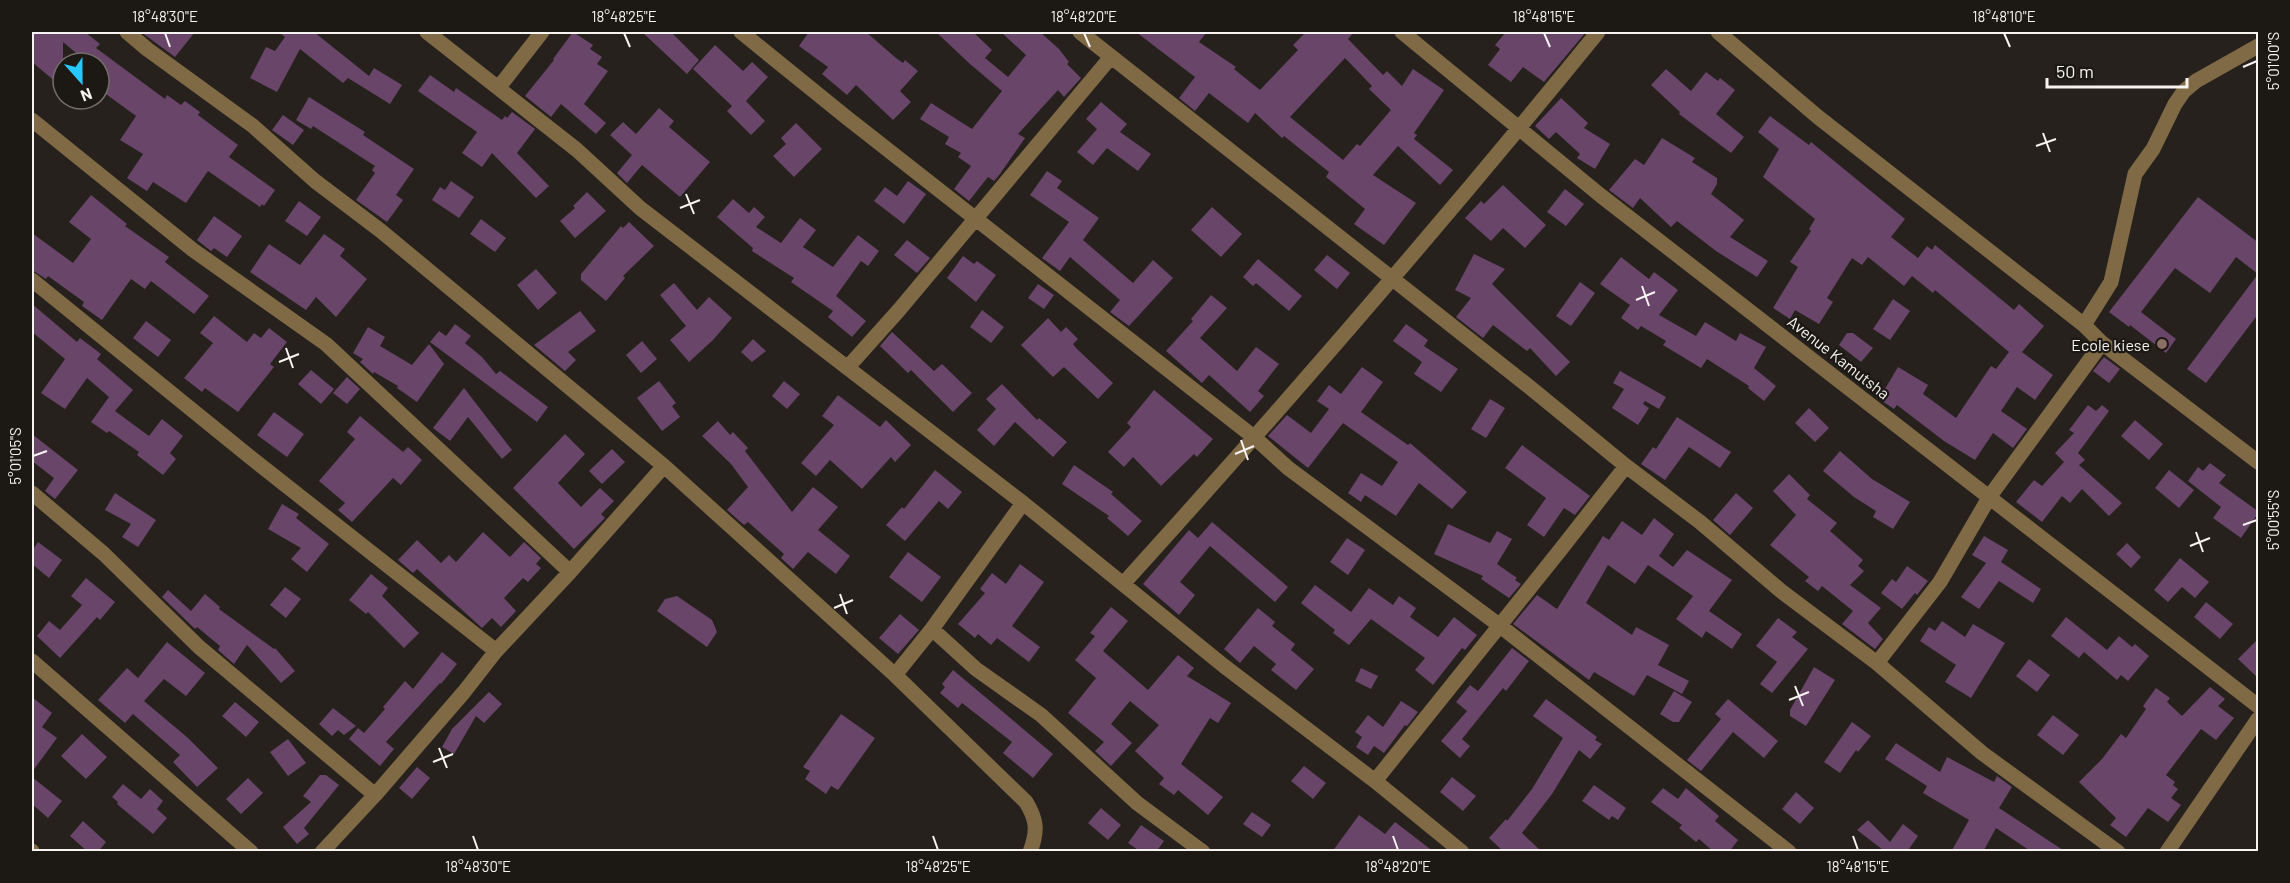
<svg xmlns="http://www.w3.org/2000/svg" width="2290" height="883" viewBox="0 0 2290 883" font-family="Barlow,sans-serif">
<rect width="100%" height="100%" fill="#26211d"/>
<path fill="#684569" fill-rule="evenodd" d="M32 32H85L100 44 96 48 165 99 167 95 181 105 185 101 200 112 198 115 238 145 229 157 275 190 264 206 262 204 260 207 208 171 186 203 153 182 147 191 127 178 143 154 120 140 136 116 99 89V63H88L63 42V88L32 62Z
M141 32H195L175 57Z
M278 32H314L369 76 374 68 402 85 390 104 348 78 343 83 300 49 277 92 250 78 266 47 275 51 285 37Z
M573 32 593 45 590 49 602 57 597 64 608 71 584 104 606 123 596 134 561 104 551 117 525 96 554 60 553 59Z
M642 32H671L699 60 687 74Z
M809 32H866L896 58 903 63 905 60 918 71 900 91 911 102 893 120 856 85 847 95 822 74 828 67 799 46Z
M936 32H973L992 50 985 58 1008 77 1026 55 1001 32H1040L1059 49 1069 62 1067 64 1081 78 1064 97 1058 90 1018 134 1025 138 1000 174 994 181 988 177 969 201 954 189 971 166 958 157 961 153 945 144 949 137 920 119 931 103 972 129 1002 91 970 64Z
M1136 32H1207L1199 42 1236 67 1234 69 1260 90 1298 50 1293 45 1306 32H1354L1348 39 1383 75 1387 71 1402 86 1413 69 1444 90 1414 133 1417 135 1414 139 1453 170 1440 185 1398 146 1373 175 1416 203 1384 245 1354 224 1365 209 1326 177 1329 172 1284 136 1282 138 1255 113 1248 123 1209 93 1195 111 1179 98 1195 77ZM1345 58 1372 86 1369 89 1391 110 1360 146 1357 144 1343 160 1290 117Z
M1506 32H1586L1544 82 1523 67 1511 82 1488 65 1500 49 1495 45Z
M715 45 743 71 752 62 768 77 746 101 765 121 751 135 727 111 732 106 693 69Z
M1666 69 1691 91 1706 72 1718 81 1720 78 1735 90 1716 114 1744 137 1731 153 1679 114 1680 112 1651 85Z
M430 75 454 92 456 88 502 120 505 116 507 118 512 112 535 129 517 153 549 186 536 198 492 153 482 167 462 153 477 132 418 91Z
M309 97 365 132 363 135 414 169 396 195 403 200 387 222 356 200 375 173 372 170 375 166 313 126 311 129 296 120Z
M1561 98 1588 123 1584 128 1610 144 1595 169 1577 158 1580 154 1556 132 1549 139 1535 126Z
M1101 102 1127 124 1120 132 1151 154 1138 171 1107 148 1093 165 1077 152 1097 129 1086 119Z
M659 108 674 121 669 127 710 162 680 197 642 165 627 183 617 173 632 155 610 135 623 122 636 134Z
M283 115 304 130 293 145 272 130Z
M1770 116 1809 145 1811 142 1905 219 1891 237 1918 258 1927 246 1932 250 1935 245 2014 310 2019 304 2044 326 2022 352 2053 375 2035 400 2017 387 2001 411 2027 429 2013 448 1993 433 1975 460 1944 441 1897 405 1894 409 1879 399 1898 367 1928 385 1923 394 1956 418 1991 366 1996 369 2009 352 1935 290 1933 293 1912 276 1904 286 1868 257 1862 265 1852 258 1827 298 1833 302 1819 324 1795 310 1790 319 1773 308 1798 267 1790 262 1811 231 1809 229 1815 219 1763 177 1779 149 1758 132Z
M796 123 822 149 794 177 773 156 786 144 781 138Z
M1662 138 1695 158 1692 162 1717 178V184L1711 194 1744 220 1730 237 1768 261 1757 277 1716 251 1677 221 1671 227 1640 198 1633 208 1609 190 1635 159 1644 165Z
M1047 171 1062 181 1057 188 1099 218 1083 240 1133 283 1153 260 1173 278 1129 326 1110 312 1120 300 1070 257 1060 271 1042 258 1069 222 1030 195Z
M451 181 474 197 459 218 432 200 440 187 445 190Z
M908 181 926 194 904 224 874 201 885 187 897 196Z
M1503 185 1546 225 1525 248 1503 228 1491 241 1465 218 1481 201 1484 204Z
M1565 189 1584 204 1566 226 1547 212Z
M587 192 606 211 575 238 560 221 575 208 573 206Z
M91 195 127 224 125 226 169 257 165 262 209 296 194 314 151 281 145 289 131 279 102 320 82 306 84 302 48 276 46 279 32 270V233L73 263 91 239 69 222Z
M2198 197 2259 243V313L2206 383 2187 369 2258 274 2236 257 2210 293 2175 268 2141 312 2176 339 2166 353 2130 325 2129 327 2109 312Z
M733 199 749 213 754 207 765 217 756 227 781 243 800 218 816 230 803 247 833 267 858 235 879 251 868 266 861 261 836 296 866 321 852 337 828 317 833 311 791 282 794 278 752 251 753 248 717 217Z
M299 201 321 217 307 236 285 221Z
M1212 207 1242 234 1221 257 1191 230Z
M214 216 242 236 227 257 214 248 211 251 197 240Z
M481 219 506 238 495 252 470 234Z
M629 222 654 246 623 276 625 278 606 301 581 280V274L621 226 623 228Z
M324 234 345 249 340 256 367 279 336 317 316 297 306 310 250 272 269 244 300 265Z
M907 240 930 258 917 273 894 255Z
M1474 254 1505 269 1492 284 1570 362 1556 376 1530 348 1527 351 1493 325 1483 338 1456 317 1471 298 1455 290Z
M1327 255 1350 273 1337 289 1314 270Z
M963 256 974 264 977 261 996 275 976 302 947 278Z
M1621 257 1649 279 1654 272 1678 290 1659 315 1696 336 1705 322 1736 341 1740 333 1766 347 1754 368 1776 386 1764 401 1748 388 1749 386 1707 359 1701 368 1663 345 1666 341 1641 326 1638 330 1621 318 1630 305 1600 284Z
M1258 259 1302 296 1289 311 1256 283 1253 286 1243 277Z
M536 269 557 293 538 310 517 285Z
M1580 282 1595 293 1571 326 1556 316Z
M674 283 697 310 709 297 732 318 713 340 689 362 670 340 686 326 660 295Z
M1038 284 1054 295 1044 309 1028 298Z
M1211 295 1227 308 1200 338 1237 371 1256 347 1279 364 1258 391 1264 396 1250 412 1209 375 1202 383 1166 351 1193 321 1191 319Z
M1893 299 1910 311 1890 340 1873 329Z
M32 304 77 342 80 338 101 354 97 359 133 390 115 411 149 436 162 419 183 436 170 453 176 459 163 475 137 455 139 452 109 431 107 433 91 422 109 397 87 378 65 409 41 393 65 359 32 332Z
M982 310 1004 327 991 343 970 327Z
M580 311 596 331 568 352 576 360 565 371 534 345Z
M214 316 247 342 254 333 261 338 269 328 287 342 270 364 274 367 238 412 205 388 202 392 184 378 213 343 200 333Z
M1048 318 1061 332 1066 327 1078 339 1073 344 1076 348 1113 383 1098 399 1064 367 1053 377 1021 345Z
M146 321 171 340 158 357 133 338Z
M455 324 471 336 465 343 482 357 496 374 500 371 548 407 537 422 430 342 439 331 446 336Z
M1406 324 1428 340 1424 346 1458 369 1441 392 1414 374 1422 362 1393 341Z
M368 327 385 337 380 346 412 365 429 344 444 364 417 402 397 388 398 386 374 372 373 374 360 362 363 359 353 353Z
M892 332 934 371 942 364 972 393 953 412 911 370 908 373 880 346Z
M1847 333H1853L1873 348 1861 362 1839 345Z
M753 339 766 351 752 362 741 352Z
M642 341 657 359 641 373 626 355Z
M2104 357 2120 369 2109 383 2093 371Z
M1362 367 1383 382 1361 412 1408 445 1410 443 1467 492 1452 509 1419 483 1396 516 1365 495 1361 502 1348 493 1361 473 1382 486 1398 462 1343 423 1308 468 1268 436 1287 415 1311 433 1329 409 1317 401 1329 385 1341 394Z
M311 370 334 389 321 404 298 384Z
M1620 371 1666 397 1659 409 1645 401 1643 404 1649 408 1638 425 1612 408 1624 389 1613 383Z
M347 377 360 389 347 404 333 393Z
M659 381 676 403 672 406 680 417 662 431 637 398Z
M784 381 800 394 787 409 772 396Z
M1002 384 1037 420 1039 418 1067 442 1053 457 1015 422 994 446 977 430 996 409 986 399Z
M464 388 512 450 502 459 468 417 450 441 433 428Z
M1154 390 1213 439 1197 457 1194 454 1161 486 1133 457 1124 467 1108 452 1131 427 1127 423Z
M838 395 880 427 886 420 911 445 895 462 891 457 862 489 830 460 816 476 801 463 834 425 822 416Z
M1490 399 1505 408 1486 438 1471 429Z
M2088 405 2096 411 2102 405 2109 411 2078 453 2085 460 2079 465 2122 503 2109 516 2082 489 2070 503 2062 496 2042 522 2016 502 2034 480 2042 486 2064 462 2055 453 2074 433 2069 430Z
M1809 408 1829 428 1815 442 1795 423Z
M274 412 304 434 287 457 257 435Z
M360 416 403 452 408 447 422 460 401 485 393 478 352 522 338 510 345 503 319 481 355 439 347 432Z
M1677 417 1731 452 1720 468 1689 447 1665 480 1641 464 1653 447 1656 449Z
M2135 420 2163 444 2149 460 2121 436Z
M718 421 730 435 733 432 748 448 745 451 792 512 813 487 838 507 818 530 850 556 836 574 808 552 793 569 781 558 784 554 748 522 744 525 727 510 748 487 731 464 702 436Z
M32 434 78 470 55 499 45 491 54 478 32 461Z
M565 434 585 454 558 483 581 507 600 488 614 501 601 514 605 518 574 549 513 488Z
M1522 445 1590 496 1575 515 1564 508 1544 537 1527 525 1546 498 1505 468Z
M612 449 625 462 602 484 589 471Z
M1840 451 1872 479 1910 502 1893 529 1873 517 1876 511 1854 497 1823 471Z
M2210 463 2226 475 2219 483 2259 512 2241 538 2213 518 2221 507 2188 481 2198 467 2203 471Z
M1074 465 1113 492 1111 494 1142 521 1128 536 1107 518 1109 516 1062 484Z
M935 470 962 492 948 509 939 501 905 541 886 525 902 507 904 509Z
M2169 470 2194 490 2179 508 2155 488Z
M1789 474 1810 495 1807 499 1837 523 1830 531 1863 560 1858 566 1864 571 1850 585 1881 608 1868 623 1883 639 1875 649 1842 624 1853 611 1822 586 1818 591 1805 581 1809 577 1770 545 1796 515 1773 491Z
M115 493 156 520 138 547 122 537 131 524 105 510Z
M1736 493 1753 508 1730 535 1713 520Z
M282 504 299 514 296 518 329 544 307 572 291 559 301 548 268 529Z
M1654 518 1674 534 1659 556 1673 567 1687 550 1732 580 1709 611 1742 634 1732 649 1706 631 1702 638 1676 619 1693 596 1648 565 1635 584 1608 565 1586 603 1632 635 1636 627 1669 645 1658 665 1689 681 1682 694 1647 675 1634 696 1594 672 1589 680 1513 624 1537 595 1557 609 1603 536 1609 540 1622 521 1642 535Z
M1212 522 1288 587 1275 602 1210 546 1180 582 1195 595 1179 615 1143 584 1189 530 1198 538Z
M1448 524 1490 543 1497 531 1512 539 1497 564 1517 578 1515 580 1521 584 1509 598 1481 579 1483 576 1434 554Z
M483 532 510 557 524 542 541 558 536 564 541 568 528 582 523 578 504 598 516 611 501 627 492 618 482 628 417 569 413 573 398 560 417 540 441 563 449 555 456 562Z
M1984 536 2008 550 2001 562 2041 589 2033 603 1999 581 1979 609 1961 597 1986 563 1972 555Z
M1347 538 1365 550 1348 575 1330 562Z
M38 542 62 560 49 578 32 564V551Z
M2127 543 2141 557 2131 568 2116 554Z
M908 552 941 577 922 602 889 577Z
M2180 558 2209 582 2195 598 2182 587 2168 602 2154 590Z
M1020 564 1044 582 1012 626 1040 647 1029 662 997 638 991 645 978 634 975 638 958 624 985 593 980 589 992 573 1006 584Z
M1907 566 1928 581 1917 595 1915 593 1902 609 1881 593 1892 579 1896 582Z
M371 574 388 588 382 596 419 633 404 648 368 612 366 614 349 600Z
M86 578 115 602 100 620 97 617 60 658 37 636 49 621 60 630 82 605 71 596Z
M1315 585 1351 612 1369 588 1393 605 1399 596 1416 608 1410 617 1438 637 1454 617 1477 635 1465 650 1462 648 1433 685 1415 670 1425 658 1371 619 1349 645 1333 633 1335 630 1301 603Z
M285 587 301 599 286 618 270 605Z
M168 590 191 611 205 594 220 607 219 609 274 649 275 648 295 671 281 683 247 645 234 664 218 650 220 646 197 627 195 629 162 597Z
M677 596 712 620 717 632 707 647 657 611 665 599Z
M2206 602 2233 624 2220 639 2194 617Z
M1111 607 1128 621 1103 651 1148 690 1178 655 1194 668 1187 676 1231 703 1218 723 1210 718 1181 764 1223 797 1208 815 1178 790 1174 795 1159 784 1164 778 1135 751 1159 725 1130 701 1111 724 1132 743 1111 766 1095 751 1104 742 1068 713 1096 678 1075 660 1095 636 1090 633Z
M1258 608 1275 622 1272 626 1295 644 1291 650 1314 669 1296 690 1271 670 1276 664 1254 646 1240 663 1224 649Z
M900 614 919 630 898 654 879 638Z
M2066 617 2107 650 2119 636 2132 647 2135 644 2149 656 2128 681 2121 675 2117 680 2084 652 2079 658 2051 636Z
M1778 618 1797 632 1792 637 1808 649 1772 693 1760 684 1777 662 1756 646Z
M1942 621 1965 637 1973 624 2005 643 1971 698 1945 682 1956 665 1920 641 1929 627 1935 631Z
M2259 638V679L2238 659Z
M167 642 205 673 186 696 164 679 144 701 188 738 218 768 197 787 173 762 180 755 133 714 125 723 98 700 127 668 138 678Z
M1512 648 1529 661 1506 691 1503 688 1462 739 1470 746 1460 758 1441 741 1467 711 1456 702 1470 685 1478 691Z
M442 652 457 664 441 684 440 683 386 742 394 749 380 766 349 739 358 728 364 733 385 709 383 707 405 681 413 689Z
M2029 659 2050 675 2037 692 2016 676Z
M1814 667 1835 680 1806 726 1790 716V710Z
M1361 668 1378 676 1371 689 1355 681Z
M953 670 1053 754 1033 778 1003 753 1012 742 962 703 958 708 940 693 945 687 942 684Z
M2210 687 2225 699 2218 706 2234 718 2216 740 2201 729 2166 775 2175 782 2173 785 2178 789 2171 798 2181 805 2168 822 2148 808 2126 837 2110 825 2116 818 2079 782 2102 759 2121 734 2126 738 2146 709 2143 706 2156 688 2170 698 2167 702 2182 716Z
M1674 691 1692 702 1679 722H1673L1660 714Z
M489 692 502 704 484 723 476 716 454 754 442 747 452 729Z
M32 697 52 713 42 727 57 738 32 772Z
M1546 699 1597 737 1595 740 1602 744 1590 759 1579 750 1552 794 1522 833 1542 852H1504L1489 838 1506 819 1507 821 1532 789 1563 738 1533 716Z
M1728 699 1778 741 1764 758 1733 732 1701 771 1687 760 1721 719 1715 714Z
M1401 701 1418 712 1407 726 1405 725 1384 753 1374 746 1368 755 1356 747 1362 737 1355 732 1368 715 1383 727Z
M235 702 259 722 246 737 222 716Z
M333 708 356 726 344 735 338 730 332 736 319 724Z
M841 714 875 738 838 790 831 786 826 794 805 779 810 771 803 767Z
M2053 715 2079 735 2063 755 2037 735Z
M1852 722 1871 736 1858 752 1856 750 1840 773 1824 762Z
M82 734 107 757 86 779 61 756Z
M288 739 306 763 288 776 270 752Z
M1896 743 1940 772 1947 757 1994 782 1997 776 2012 787 1999 808 2066 852H2032L1996 828 1983 852H1951L1969 820 1923 793 1927 786 1885 759Z
M1304 766 1326 783 1313 799 1291 781Z
M417 767 430 778 412 799 399 788Z
M320 775H326L339 785 304 828 309 834 297 844 283 827 311 802 303 796Z
M32 777 62 801 48 818 32 804Z
M1452 777 1476 796 1463 811 1440 792Z
M248 778 263 793 241 814 226 799Z
M123 784 141 799 150 789 163 801 157 809 167 818 153 834 117 804 118 802 112 797Z
M1594 785 1626 808 1618 820 1612 816 1609 820 1582 801Z
M1663 788 1678 799 1686 788 1719 816 1715 821 1738 840 1729 852H1714L1699 839 1696 842 1679 828 1682 825 1651 802Z
M1796 792 1814 808 1800 824 1782 809Z
M1101 808 1121 825 1108 840 1088 823Z
M1252 812 1271 825 1262 837 1243 824Z
M1359 815 1385 834 1395 822 1434 852H1332Z
M1868 820 1890 842 1903 824 1918 836 1907 852H1882L1883 850 1857 830Z
M83 821 106 842 98 852H88L70 836Z
M1141 825 1164 841 1156 852H1141L1128 843Z"/>
<g fill="none" stroke-linecap="round" stroke-linejoin="round">
<path stroke="#7f6a45" stroke-width="15" d="M127 32 147 49 253 126 315 181 381 231 664 466 895 675 1026 802C1037 820 1038 831 1030 852
M427 32 577 150 640 208 1023 503 1224 666 1375 781 1462 852
M741 32 846 117 1255 438 1288 468 1499 625 1789 852
M1080 32 1527 385 1626 466 1700 522 1781 591 1877 663 1982 753 2118 852
M1402 32 1600 195 2258 706
M1718 32 1818 117 2084 325 2102 343 2258 462
M499 87 542 32
M32 120 193 250 326 344 570 572
M32 280 250 457 496 651
M2084 325 2111 282 2135 174 2153 149 2175 104 2184 91 2196 81 2258 46
M848 367 899 310 1111 57
M32 493 104 554 199 647 375 795
M1123 584C1286 404 1445 220 1598 32
M932 629 976 669 1041 715 1137 803 1203 852
M32 661 251 852
M1877 663 1940 582 1990 496 2102 343
M895 675 932 629 1023 503
M1375 781 1561 549 1626 466
M32 851V852
M322 852 375 795 464 692 496 651 570 572 664 466
M2167 852 2258 719"/>
</g>
<path fill="none" stroke="#f6f3f1" stroke-width="2" d="M165 33 170 47M624 33 630 47M1084 33 1090 47M1544 33 1550 47M2004 33 2010 47M2243 67 2257 61M2043 133 2050 152M2036 146 2056 139M686 194 694 214M680 208 700 200M1642 286 1649 306M1636 300 1655 292M286 348 293 368M279 362 299 354M1241 440 1248 460M1235 454 1254 446M33 456 47 451M2243 525 2257 520M2196 532 2203 552M2190 546 2210 538M840 594 847 614M834 608 853 600M1795 686 1803 706M1789 700 1809 692M439 748 447 768M433 762 453 754M473 836 478 850M933 836 938 850M1393 836 1398 850M1853 836 1858 850"/>
<circle fill="#8d6e63" stroke="#1c1814" stroke-width="2" cx="2162" cy="344" r="6"/>
<g text-anchor="middle" dominant-baseline="central" stroke-width="4.5" stroke-linejoin="round" paint-order="stroke">
<g font-size="16" fill="#f6f3f1" stroke="#1c1814" text-anchor="end">
<text x="2150" y="344">Ecole kiese</text>
</g>
<g font-size="16" fill="#f6f3f1" stroke="#1c1814">
<text transform="translate(1839 357) rotate(38)">Avenue Kamutsha</text>
</g>
</g>
<rect width="2290" height="883" fill="none" stroke="#1c1814" stroke-width="66"/>
<g transform="translate(81 81) rotate(159)"><circle r="28" fill="#1c1814" stroke="#73706c" stroke-width="1.5"/>
<path d="M0-4.5L10 22L0 15L-10 22Z" fill="#27c8ff"/>
<text y="-9" font-size="16" font-weight="bold" text-anchor="middle" fill="#f6f3f1">N</text>
</g>
<path d="M2047 78v9h140v-9" fill="none" stroke="#f6f3f1" stroke-width="3"/>
<text x="2056" y="78" font-size="18" fill="#f6f3f1" stroke="#1c1814" stroke-width="4.5" paint-order="stroke">50 m</text>
<rect x="33" y="33" width="2224" height="817" fill="none" stroke="#f6f3f1" stroke-width="2"/>
<g font-size="15" text-anchor="middle" fill="#f6f3f1">
<text x="165" y="22">18°48'30"E</text>
<text x="624" y="22">18°48'25"E</text>
<text x="1084" y="22">18°48'20"E</text>
<text x="1544" y="22">18°48'15"E</text>
<text x="2004" y="22">18°48'10"E</text>
<text transform="translate(2274 61) rotate(-90)" y="5">5°01'00"S</text>
<text transform="translate(16 456) rotate(-90)" y="5">5°01'05"S</text>
<text transform="translate(2274 520) rotate(-90)" y="5">5°00'55"S</text>
<text x="478" y="872">18°48'30"E</text>
<text x="938" y="872">18°48'25"E</text>
<text x="1398" y="872">18°48'20"E</text>
<text x="1858" y="872">18°48'15"E</text>
</g>
</svg>
